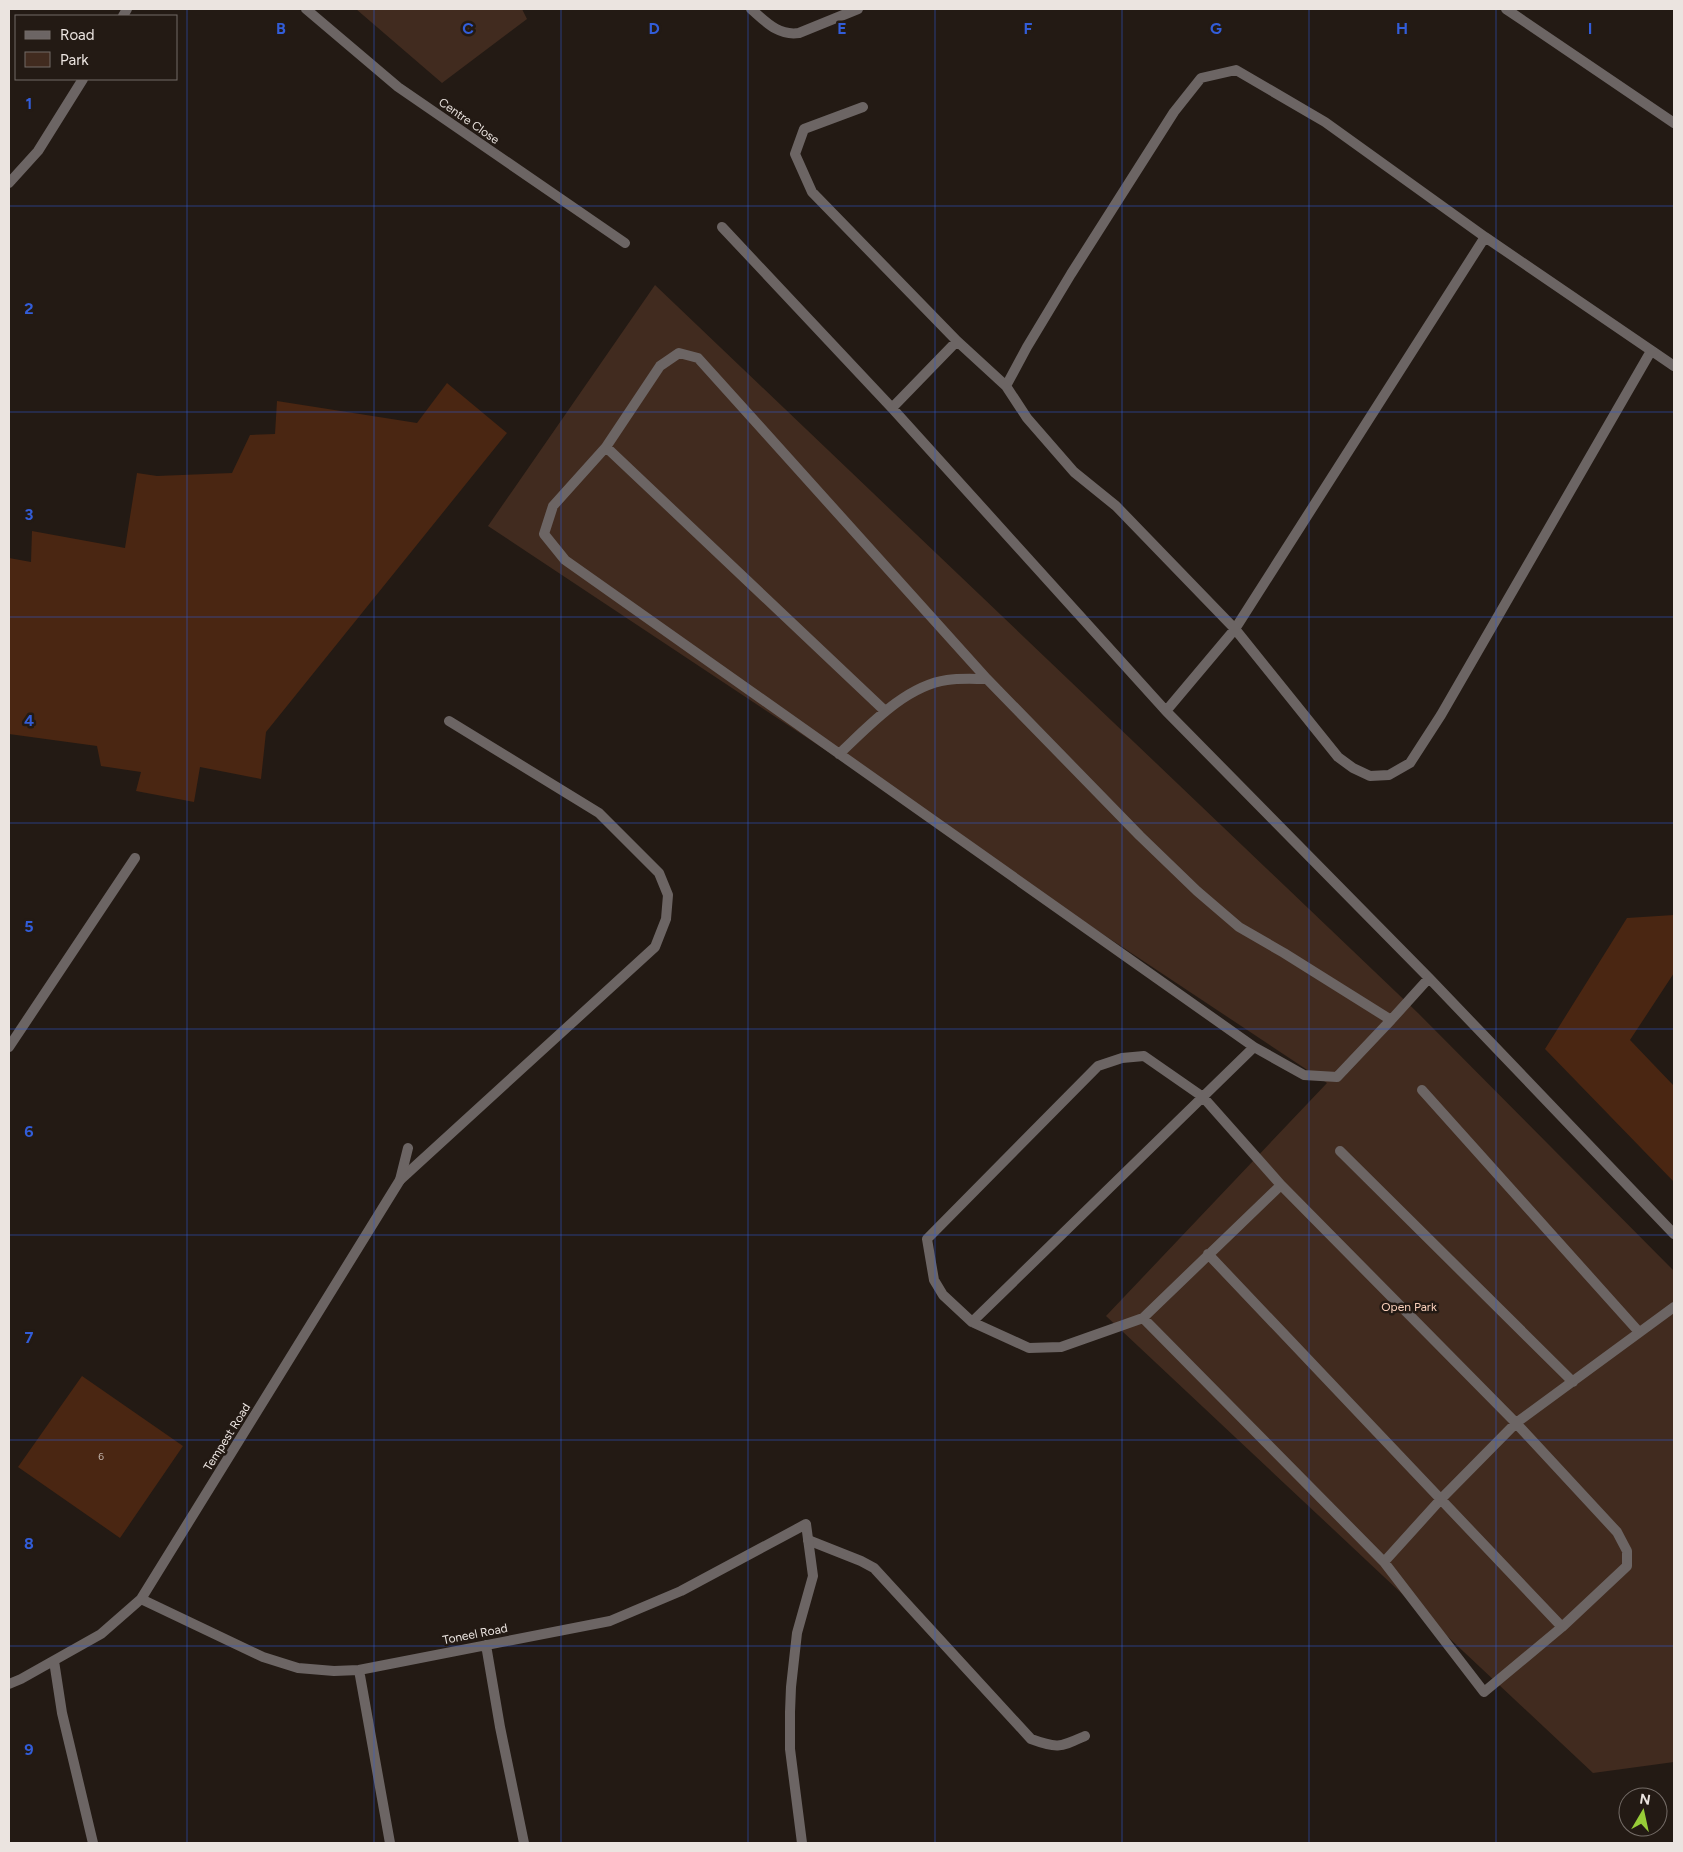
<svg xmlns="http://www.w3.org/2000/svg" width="1683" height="1852" viewBox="0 0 1683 1852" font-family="Figtree,sans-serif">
<rect width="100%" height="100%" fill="#231a14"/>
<path fill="#412b1f" d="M356 9H522L527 19 442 83Z
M655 285 1418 1013 1674 1271V1762L1593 1773 1106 1316 1327 1083 488 526Z"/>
<path fill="#4a2612" d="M447 383 507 433 266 732 261 779 200 767 194 802 136 791 141 772 101 766 97 746 9 734V558L31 562 32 531 125 548 137 473 157 476 232 473 250 435 275 434 277 401 417 423Z
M1674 915V973L1630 1040 1674 1086V1182L1545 1049 1627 918Z
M82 1376 183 1446 120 1538 18 1467Z"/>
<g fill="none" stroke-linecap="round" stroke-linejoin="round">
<path stroke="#6c6564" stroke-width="10" d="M306 9 398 87 625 243
M863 107 804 129 795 154 812 192 957 341 1006 386
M722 227 892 408 1166 711 1429 978 1674 1234
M1651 351 1441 715 1410 763 1389 775 1370 776 1353 768 1338 757 1235 629 1116 506 1074 472 1027 418 1006 386 1027 347 1071 274 1174 112 1201 78 1236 70 1325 122 1485 237 1674 366
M892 408 957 341
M606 447 885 711
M1166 711 1235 629 1485 237
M839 754C869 726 905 686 947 680 960 678 974 679 987 679
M1391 1020 1337 1077 1304 1075 1254 1047 565 560 544 534 553 506 606 447 660 366 679 353 698 358 987 679 1140 836 1197 891 1239 927 1284 953 1391 1020 1429 978
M1422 1090 1639 1332
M1340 1151 1573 1382
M400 1180 655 947 666 919 668 895 659 873 599 813 449 721
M1208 1254 1562 1627
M1143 1318 1384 1562 1441 1499 1516 1423 1281 1185 1143 1318 1061 1347 1029 1348 972 1322 1254 1047
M972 1322 943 1295 934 1280 927 1239 1098 1066 1122 1058 1144 1056 1203 1097 1281 1185
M808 1540 861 1561 874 1568 1031 1739C1058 1749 1060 1747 1085 1736
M1384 1562 1484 1692 1562 1627 1627 1566V1551L1617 1532 1516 1423 1674 1307"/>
<path stroke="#6c6564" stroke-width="10" d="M751 9C766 22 778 36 799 33L858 9
M1506 9 1674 123
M123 16 127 9
M9 183 38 151 83 79
M9 1047 135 858
M141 1599 263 1657 298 1668 334 1671 359 1670 610 1621 681 1591 806 1524 813 1576 797 1633 791 1687 790 1712V1749L802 1843
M486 1645 500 1727 524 1843
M54 1661 62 1713 93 1843
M359 1670 390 1843
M9 1684 21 1679 101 1634 141 1599 400 1180 408 1148"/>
</g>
<path fill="none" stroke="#325dd9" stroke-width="1" stroke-opacity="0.55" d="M187 9V1843M374 9V1843M561 9V1843M748 9V1843M935 9V1843M1122 9V1843M1309 9V1843M1496 9V1843M9 206H1674M9 412H1674M9 617H1674M9 823H1674M9 1029H1674M9 1235H1674M9 1440H1674M9 1646H1674"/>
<g text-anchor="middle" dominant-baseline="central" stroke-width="5" stroke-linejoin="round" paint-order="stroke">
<g font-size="10" fill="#c3b4ac">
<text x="101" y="1456">6</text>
</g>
<g font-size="12" fill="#ebe4e0" stroke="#231a14">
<text transform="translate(469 121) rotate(35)">Centre Close</text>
<text transform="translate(227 1437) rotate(-58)">Tempest Road</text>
<text transform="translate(475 1634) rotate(-11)">Toneel Road</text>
</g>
<g font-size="12" fill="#fad0bb" stroke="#231a14">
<text x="1409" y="1307">Open Park</text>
</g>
</g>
<g font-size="16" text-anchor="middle" font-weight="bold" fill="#325dd9" stroke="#231a14" stroke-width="5" stroke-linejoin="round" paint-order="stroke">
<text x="281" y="34">B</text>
<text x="468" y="34">C</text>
<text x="654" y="34">D</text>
<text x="842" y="34">E</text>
<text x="1028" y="34">F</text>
<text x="1216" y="34">G</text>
<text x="1402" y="34">H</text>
<text x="1590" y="34">I</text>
<text x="29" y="109">1</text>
<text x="29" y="314">2</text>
<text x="29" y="520">3</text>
<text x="29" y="726">4</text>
<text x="29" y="932">5</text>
<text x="29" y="1137">6</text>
<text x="29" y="1343">7</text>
<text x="29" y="1549">8</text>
<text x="29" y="1755">9</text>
</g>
<rect width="1683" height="1852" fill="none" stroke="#ebe4e0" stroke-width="20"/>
<rect x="15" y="15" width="162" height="65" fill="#231a14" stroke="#736b66"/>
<rect x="25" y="31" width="25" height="8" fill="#6c6564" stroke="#736b66"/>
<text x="60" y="40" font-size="15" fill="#ebe4e0">Road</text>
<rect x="25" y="52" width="25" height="15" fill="#412b1f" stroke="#736b66"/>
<text x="60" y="65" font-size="15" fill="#ebe4e0">Park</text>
<g transform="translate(1643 1812) rotate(9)"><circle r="24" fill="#231a14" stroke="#736b66"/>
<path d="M0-4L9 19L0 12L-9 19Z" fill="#97cc38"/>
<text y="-8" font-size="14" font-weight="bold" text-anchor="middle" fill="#ebe4e0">N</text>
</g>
</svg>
